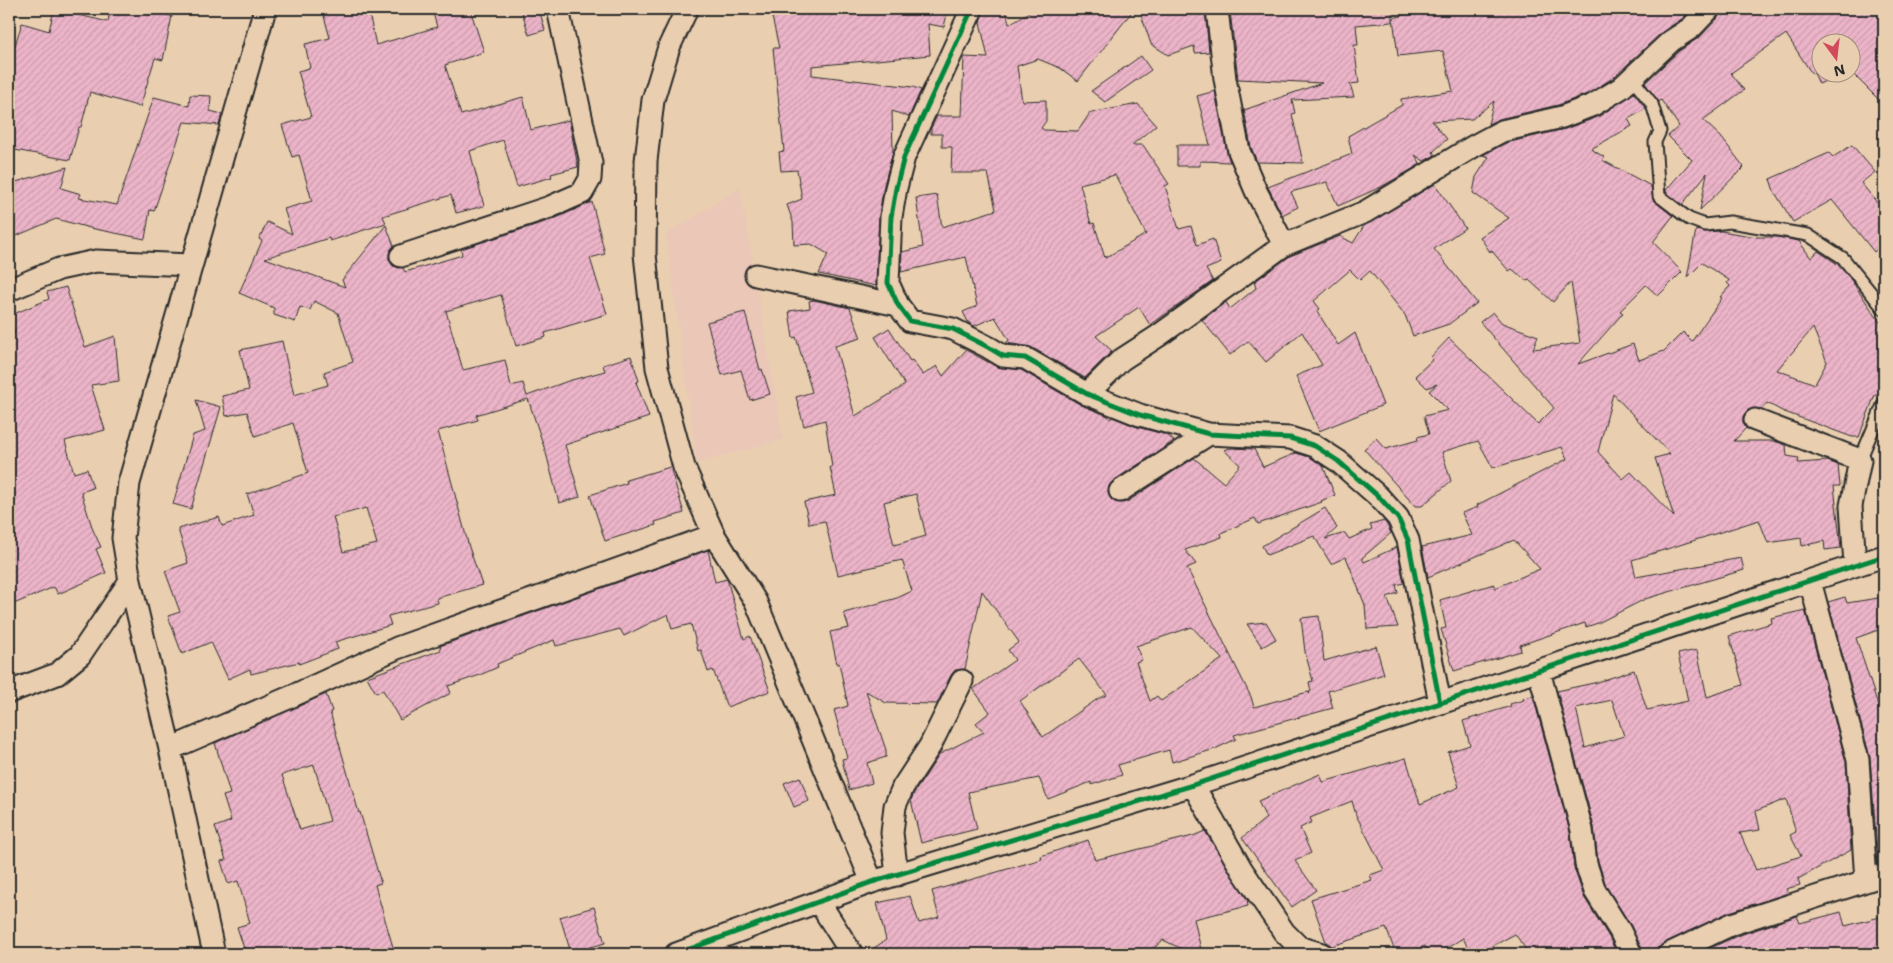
<svg xmlns="http://www.w3.org/2000/svg" width="1893" height="963" viewBox="0 0 1893 963" font-family="'Shantell Sans',sans-serif">
<defs>
<pattern id="building-hatch" width="6" height="6" patternUnits="userSpaceOnUse" patternTransform="scale(1.25)"><rect width="6" height="6" fill="#ecb4c8"/><path d="M-1 1l2-2M0 6l6-6M5 7l2-2" fill="none" stroke="#cb9bac"/></pattern>
</defs>
<rect width="100%" height="100%" fill="#e9cfb0"/>
<filter id="ink" filterUnits="userSpaceOnUse"><feTurbulence type="fractalNoise" baseFrequency=".02" numOctaves="2"/><feDisplacementMap in="SourceGraphic" scale="10" xChannelSelector="R" yChannelSelector="G"/><feConvolveMatrix kernelMatrix="1 2 1 2 8 2 1 2 1" color-interpolation-filters="sRGB"/></filter>
<g filter="url(#ink)">
<path fill="#eac7b7" d="M740 188 783 439 697 464 666 234Z"/>
<path fill="url(#building-hatch)" stroke="#2b2b2b" fill-rule="evenodd" d="M54 9 108 22 110 9H135L172 16 163 60 155 58 140 107 90 92 81 127H79L70 160 9 149V64L22 23 49 31Z
M322 9H368L376 45 437 27 432 9H470L484 52 445 65 461 115 523 97 531 130 569 120 578 167 551 174 552 177 517 187 503 140 470 151 484 206 456 213 451 195 383 216 386 223 330 241 329 238 265 258 345 287 342 280 386 225 394 246 389 253V260L393 266 403 268 405 272 462 255 461 249 554 219 592 202 605 254 590 258 607 314 545 333 546 337 516 346 501 295 446 311 463 370 505 360 511 386 523 383 527 396 568 381 605 371 603 365 631 356 639 381 636 382 649 417 565 445 580 497 559 503 546 453 528 399 476 415 478 420 438 431 469 547 482 585 437 598 438 603 388 616 391 625 335 642 338 649 299 664V662L251 674 250 669 228 679 211 642 182 654 168 616 180 612 165 571 188 563 178 529 219 517 222 526 254 515 247 494 308 473 293 423 255 436 247 412 226 416 222 396 249 390 240 350 282 341 294 395 328 385 324 372 353 362 338 313 314 301 310 310 300 307 295 322 274 315V308L239 293 262 241 259 239 267 222 292 234 284 209 312 201 299 155 292 157 282 125 311 117 298 71 310 68 305 44 330 38ZM366 508 377 544 343 552 333 517Z
M521 9H539L545 30 529 35Z
M772 9H948L944 27 928 24 930 55 812 66V75L913 87 921 90 909 117 892 111 893 151 884 185 879 215 876 286 819 274 828 254 811 244 794 245 793 222 787 205 802 199 797 170 781 171 779 152 784 151 773 48H779L772 17H774Z
M984 9H1006L1009 24 1035 9H1134L1078 81 1060 68 1038 59 1017 66 1022 101 1046 100V121L1041 128 1044 130 1078 131 1090 113 1138 104 1156 125 1132 145H1143L1169 184 1165 186 1179 229 1191 226 1197 245 1213 239 1221 263 1206 269 1213 281 1150 325 1139 307 1096 336 1112 351 1085 378 1031 347 1006 343 1009 340 995 317 974 326 968 322 963 312 977 306 966 257 901 272 902 252 923 247 916 198 937 195 942 227 996 210 988 173H951L952 147H942V134H931V128L937 116H962L964 57 988 58 980 22ZM1115 175 1146 234 1105 258 1094 223 1091 224 1080 184Z
M1139 9H1205L1209 52 1195 53 1194 46 1168 55 1151 44Z
M1271 9H1392V22L1356 25 1358 45H1354L1359 83 1350 84 1354 97 1292 100 1295 113 1292 114 1303 163 1257 162 1251 147 1244 110 1322 83 1238 79 1230 11Z
M1426 9H1692L1683 18 1662 32 1613 78 1587 94 1558 105 1499 119 1488 124 1494 101 1472 119 1432 121 1447 139 1433 152 1435 155 1424 161 1415 155 1421 164 1381 187 1338 206 1327 182 1291 192 1298 207 1282 215 1268 187 1352 154 1348 136 1402 105 1401 99 1453 91 1443 51 1398 56 1393 18Z
M1721 9H1884V105L1850 71V42H1820V72H1845L1819 84 1814 73 1812 74 1786 34 1731 73 1744 90 1703 120 1721 137 1744 167 1700 210 1707 173 1682 205 1666 192V190L1692 160 1668 136 1679 126 1661 100 1659 102 1645 83 1679 51 1700 37 1718 18Z
M1141 56 1151 70 1105 102 1091 91Z
M1215 91 1227 153 1230 162 1200 161V166H1177V145H1210L1197 96Z
M1634 93 1646 109 1628 119 1632 126 1591 149 1604 157 1602 160 1651 186 1653 200 1673 216 1653 242 1682 272 1658 296 1646 285 1620 311 1623 313 1578 364 1633 344 1639 360 1664 351 1683 332 1692 341 1722 298 1720 297 1730 286 1727 283 1729 280 1702 263 1687 278 1696 230 1705 232 1721 231 1757 237H1777L1799 241 1811 258 1818 251 1836 263 1849 277 1884 328V371L1882 396 1875 395 1859 437H1852L1782 411 1767 403 1762 409 1754 408 1747 411 1743 416V422L1746 428 1734 441H1774L1786 445 1787 456 1799 458 1798 463 1827 461 1838 465 1840 486H1834L1841 548 1825 550 1824 541 1802 546 1801 538 1768 543 1759 520 1632 560 1636 577 1741 558 1744 570 1645 599 1598 623 1586 627 1585 623 1520 645 1521 651 1454 671 1441 629 1446 628 1440 600 1494 584 1495 588 1540 569 1514 540 1428 577 1422 547 1472 535 1462 513 1478 507 1477 505 1567 459 1562 447 1493 468 1478 441 1442 452 1451 481 1422 506H1415L1364 449 1376 438 1386 449 1418 440 1417 437 1429 434 1424 416 1448 410 1429 391 1437 384 1427 388 1415 376 1432 360 1430 358 1449 338 1538 424 1554 408 1480 322 1493 312 1502 323 1538 336 1533 349 1580 343 1571 282 1553 302 1529 280 1527 281 1512 269 1509 271 1491 250 1490 252 1480 237 1509 218 1473 193 1476 177 1489 157 1483 155 1506 143 1565 129 1598 117ZM1813 328 1827 362 1815 384 1777 370ZM1613 394 1670 454 1655 458 1674 517 1631 472 1623 479 1598 452Z
M190 95 211 96 210 111 222 114 219 125 184 122 154 211 150 210 145 239 90 228 56 219 9 239V184L67 167 61 188 81 194 79 198 117 205 154 97 189 106Z
M1852 145 1875 172 1861 183 1884 211V243L1874 252 1832 200 1793 222 1774 191 1770 179 1829 153 1833 157Z
M1435 184 1465 228 1434 249 1477 303 1449 324 1413 336 1405 315 1370 271 1360 280 1350 270 1314 301 1320 309 1317 311 1338 345 1355 333 1383 405 1319 431 1296 376 1322 365 1302 332 1266 362 1248 341 1230 355 1202 320 1226 302 1230 309 1256 288 1254 282 1290 256 1340 236 1353 243 1364 226Z
M66 287 85 347 115 336 119 381 91 385 105 430 65 441 74 473 87 469 93 488 81 492 93 530 101 547 96 549 106 573 58 594 54 587 9 606V336L15 333 9 321V316L49 299 47 292Z
M814 300 850 308 861 338 835 346 855 416 905 385 875 337 889 328 910 361 912 360 923 375 937 366 943 376 966 350 997 367 1021 370 1081 405 1108 416 1110 419 1112 417 1137 427 1167 435 1174 441 1113 481 1109 486 1108 492 1110 498 1115 502 1121 503 1127 502 1194 458 1224 483 1240 465 1224 450 1230 448 1254 449 1263 467 1296 453 1310 457 1323 466 1335 495 1321 501 1322 502 1258 524 1255 518 1221 533 1222 537 1185 550 1196 564 1187 568 1251 697 1254 707 1308 692 1310 694 1309 692 1311 691 1309 682 1313 681 1305 652 1301 618 1319 616 1324 661 1376 646 1384 674 1328 691 1333 708 1234 735 1236 739 1215 749 1172 762 1169 750 1118 765 1122 775 1091 785V782L1048 799 1039 778 968 792 977 829 921 843 911 800 914 793 940 754 984 732 976 723 990 712 973 689 1015 660 1008 650 1019 642 982 591 965 669 955 670 951 675 937 704 886 703 866 691 886 750V757L867 763 872 783 849 790 842 759 847 758 834 710 848 706 839 663 837 664 830 632 849 628 844 613 897 598 912 591 902 560 838 575 825 521 809 524 804 502 836 495 830 467H832L825 420 804 426 796 397 812 392 796 337 793 338 789 311 810 308 809 301ZM916 494 926 536 894 545 884 502ZM1192 627 1222 659 1161 701 1157 696 1150 701 1136 662 1142 660 1136 646ZM1079 659 1107 695 1099 698 1043 737 1020 701Z
M745 312 760 370 762 369 770 394 750 400 741 370 722 375 707 322Z
M196 400 221 407 191 509 173 504 193 435 205 431Z
M670 467 684 513 655 522 656 525 605 541 590 495 627 483 626 480Z
M1325 508 1337 528 1325 539 1345 533 1349 539 1372 529 1370 525 1384 521 1387 525 1391 533 1362 558 1364 562 1397 547 1404 583 1396 585 1398 593 1387 597 1398 627 1367 629 1365 605 1346 557 1331 564 1314 536 1267 555 1262 546Z
M708 550 715 582 727 579 744 639 750 636 770 691 727 707 713 670 708 672 701 650 698 651 691 624 672 629 668 614 624 636 620 629 556 646 554 640 497 664 498 667 480 675 448 686 451 693 400 720 383 690 376 693 367 677 441 650 440 646Z
M1845 597 1847 603 1884 597V628L1856 638 1878 705 1884 701V863L1878 864 1870 757 1828 602Z
M1805 610 1846 762 1851 850 1798 879 1800 885 1786 889 1788 893 1727 913 1664 943 1657 950 1650 954H1643L1631 926 1606 886 1598 861 1594 827 1557 691 1598 682 1634 670 1647 710 1688 701 1678 654 1697 650 1707 697 1743 685 1729 636 1772 623 1771 618ZM1612 700 1624 736 1585 748 1576 708ZM1786 799 1796 832 1790 835 1801 856 1756 870 1740 833 1760 830 1756 811Z
M1266 622 1276 639 1262 647 1247 624Z
M326 694 332 711 330 712 359 813 360 812 381 883 375 885 395 954H349L347 947 321 954H246L237 927 250 923 238 881 228 884 221 861 226 860 215 827 231 821 223 796 230 794 215 743ZM314 765 330 821 300 830 282 775Z
M1533 696 1570 832 1574 868 1584 897 1609 937 1617 954H1529L1515 934 1478 954H1471L1463 938 1437 954H1430L1425 946 1404 954H1396L1386 928 1332 946 1326 942 1311 899 1372 880 1370 875 1384 870 1356 815 1352 801 1310 818 1312 822 1300 828 1311 853 1295 861 1316 890 1292 907 1242 838 1266 818 1258 801 1320 774 1323 782 1406 758 1420 804 1459 787 1448 752 1470 745 1463 721 1511 706 1510 704 1524 700 1523 698Z
M800 777 809 801 794 807 784 783Z
M1205 831 1247 899 1248 906 1194 919 1202 954H1184L1182 949 1163 940 1147 954H865L886 940 877 903 910 896 919 923 939 917 932 891 1042 859 1041 856 1088 840 1095 860 1193 836Z
M594 907 605 943 571 953 560 917Z
M1841 912 1845 926 1884 916V954H1869L1867 949 1850 954H1708L1706 950 1737 936 1797 916 1800 923Z"/>
<g fill="none" stroke-linecap="round" stroke-linejoin="round">
<g stroke="#2b2b2b" stroke-width="15">
<path id="service" d="M1631 77 1652 104 1660 131 1655 142 1659 196 1689 219 1705 225 1730 222 1808 235 1843 258 1884 309
M1860 460 1884 403"/>
</g>
<g stroke="#2b2b2b" stroke-width="25">
<path id="minor" d="M687 9 669 47 653 100 646 161 645 254 657 368 684 467 714 535 756 602 872 882
M972 9 904 157 896 188 891 217 888 283 898 305 910 321 953 329 988 347 1003 356 1025 358 1087 394 1140 415 1209 434 1290 438 1315 446 1338 461 1379 497 1398 518 1408 540 1440 703
M1217 9 1225 79 1239 151 1256 191 1284 245
M401 256 550 207 582 193 590 179 591 163 558 9
M756 275 898 305
M9 290 59 269 96 261 191 265
M1087 394 1121 360 1158 336 1284 245 1365 212 1474 146 1502 131 1562 117 1593 105 1621 88 1671 41 1691 28 1709 9
M1755 420 1860 460 1851 506 1855 565
M1120 491 1209 434
M1810 581 1858 760 1866 881
M1539 671 1582 830 1586 864 1595 891 1620 931 1631 954
M9 692 57 674 80 655 130 581
M170 749 288 698 397 648 714 535
M1193 785 1242 870 1284 932 1299 947 1322 954
M897 875 892 833 895 806 903 787 930 746 962 681
M819 902 852 954
M214 954 170 749 130 581 123 538 129 483 265 9
M676 954 872 882 1193 785 1884 556
M1669 954 1732 924 1884 875"/>
</g>
<use href="#service" stroke="#e9cfb0" stroke-width="11"/>
<use href="#minor" stroke="#e9cfb0" stroke-width="21"/>
<g stroke="#e9cfb0" stroke-width="8">
<path id="cycleway" d="M972 9 904 157 896 188 891 217 888 283 898 305 910 321 953 329 988 347 1003 356 1025 358 1087 394 1140 415 1209 434 1290 438 1315 446 1338 461 1379 497 1398 518 1408 540 1440 703
M676 954 872 882 1193 785 1884 556"/>
</g>
<use href="#cycleway" stroke="#00873e" stroke-width="5"/>
</g>
</g>
<rect width="1893" height="963" fill="none" stroke="#e9cfb0" stroke-width="30"/>
<rect x="15" y="15" width="1863" height="933" fill="none" stroke="#2b2b2b" stroke-width="2" filter="url(#ink)"/>
<g transform="translate(1836 58) rotate(165)"><circle r="24" fill="#e9cfb0" stroke="#9d8d7b"/>
<path d="M0-4L9 19L0 12L-9 19Z" fill="#d1495b"/>
<text y="-8" font-size="14" font-weight="bold" text-anchor="middle" fill="#2b2b2b">N</text>
</g>
</svg>
